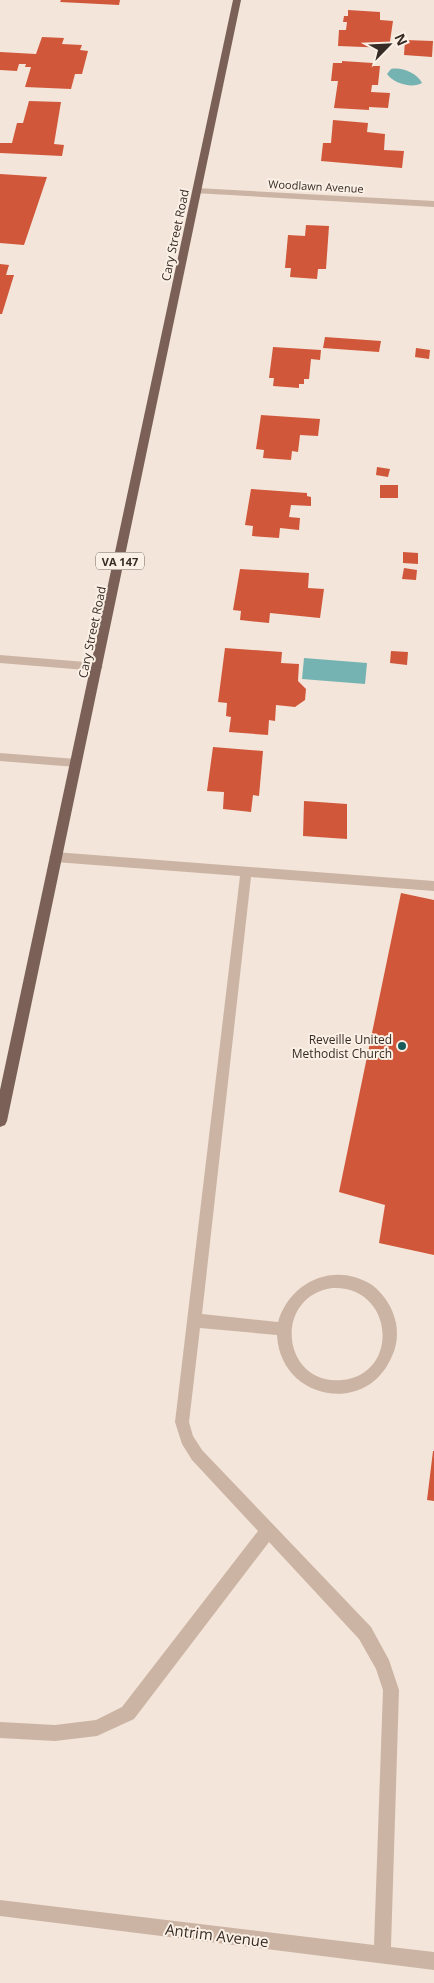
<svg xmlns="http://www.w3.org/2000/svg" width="434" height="1983" viewBox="0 0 434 1983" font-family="'Open Sans',sans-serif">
<rect width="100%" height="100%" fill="#f3e5d9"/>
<path fill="#75b3b2" d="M391 69C402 67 417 73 422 83 412 89 393 83 387 74Z
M304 658 367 663 365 684 302 679Z"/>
<path fill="#d0573a" d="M61 0H120L119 5 60 2Z
M348 10 380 12V20L393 21 389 48 338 46 339 30H346L347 22H343L344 16H348Z
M42 37 64 38 62 44 82 45 80 50 88 51 82 74H75L71 89 25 87 31 67H25L26 64H19L17 71 0 70V52L36 54Z
M405 40 433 41 432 57 404 55Z
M342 61 373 63V66H380L378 85H372L371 92 390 93 388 108 369 107V110L334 108 338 81H331L333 63H342Z
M29 101 61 102 54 144 64 145 62 156 0 153V143H12L17 123H23Z
M333 120 368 123 367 132 385 134 384 150 404 151 402 168 321 161 323 143H331Z
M0 174 47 177 24 245 0 243Z
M306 225 329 226 326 269H318L317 279 290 277 291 268H285L288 235 305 236Z
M0 264 9 265 6 275H14L2 314H0Z
M325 337 381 341 379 352 323 348Z
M273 347 321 350 320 360 311 359 309 379H304V384H299V388L273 386 274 378H269Z
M416 348 430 350 429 359 415 357Z
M261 415 320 419 318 436 300 435 298 452 292 451 291 460 263 458 264 450 256 449Z
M377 467 390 469 388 477 376 475Z
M380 485H398V498H380Z
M251 489 307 493V496L311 497V506L291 505 289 517 300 518 299 530 280 528 279 538 252 536 253 526 245 525Z
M403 552 418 553V564L403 563Z
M404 568 417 570 416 580 402 579Z
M240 569 309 573 308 588 324 589 320 618 270 613 269 623 240 620 241 611 233 610Z
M225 648 282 652 281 663 299 664 298 681 306 689 305 700 295 707 276 705 275 721 269 720 268 735 229 732 231 717 226 716 227 703 218 702Z
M391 651 408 652 407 665 390 663Z
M213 747 263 751 259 796 253 795 251 812 223 809 224 792 207 791Z
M304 801 347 804V839L303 836Z
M401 893 434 900V1255L379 1243 385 1205 339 1192Z
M433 1451H434V1501L427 1500Z"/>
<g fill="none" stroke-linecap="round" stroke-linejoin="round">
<path fill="#ccb4a4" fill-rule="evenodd" d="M197 188 434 201V207L194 193 193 191Z
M0 655 98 663 103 667 98 671 0 663Z
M0 753 76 759 82 763 76 767 0 761Z
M55 852 434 881V891L251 877 202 1314 278 1322C290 1281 335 1261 372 1285 384 1294 393 1308 396 1323 398 1334 397 1346 392 1356 367 1417 280 1400 277 1335L200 1328 189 1422 193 1436 202 1450 371 1627 389 1660 399 1690 391 1947 434 1952V1970L0 1916V1900L374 1945 383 1690 376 1669 359 1639 269 1542 134 1719 97 1736 55 1741 0 1738V1722L55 1725 96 1720 122 1707 258 1531 192 1460 182 1444 175 1422 240 876 55 862 49 857ZM332 1288C394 1285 401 1374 342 1380 282 1386 272 1297 332 1288Z"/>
<path fill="#7a6056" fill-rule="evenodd" d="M233 0H241L7 1121 5 1125 0 1127V1090Z"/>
</g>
<circle fill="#185b5c" stroke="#fbf0e5" stroke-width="2" cx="402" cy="1046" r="5"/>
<g text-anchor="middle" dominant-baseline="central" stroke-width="4" stroke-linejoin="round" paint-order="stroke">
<g font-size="11" fill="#372b26" stroke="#fbf0e5">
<text transform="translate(316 186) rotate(3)">Woodlawn Avenue</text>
</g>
<rect fill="#fbf0e5" stroke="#72665f" stroke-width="1" x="96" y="552.5" width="48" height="17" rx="4"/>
<g font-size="11" font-weight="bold" fill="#372b26">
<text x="120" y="561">VA 147</text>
</g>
<g font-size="12" fill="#372b26" stroke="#fbf0e5">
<text transform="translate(175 235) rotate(-78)">Cary Street Road</text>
<text transform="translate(92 632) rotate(-78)">Cary Street Road</text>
</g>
<g font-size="12" fill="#372b26" stroke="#fbf0e5" text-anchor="end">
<text x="392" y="1039">Reveille United<tspan x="392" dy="14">Methodist Church</tspan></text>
</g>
<g font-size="15" fill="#372b26" stroke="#fbf0e5">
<text transform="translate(217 1935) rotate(7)">Antrim Avenue</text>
</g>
</g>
<g transform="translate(389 45) rotate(66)" stroke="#fbf0e5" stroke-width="4" paint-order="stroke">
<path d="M0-4L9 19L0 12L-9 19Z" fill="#372b26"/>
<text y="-8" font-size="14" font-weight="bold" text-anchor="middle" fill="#372b26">N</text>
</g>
</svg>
